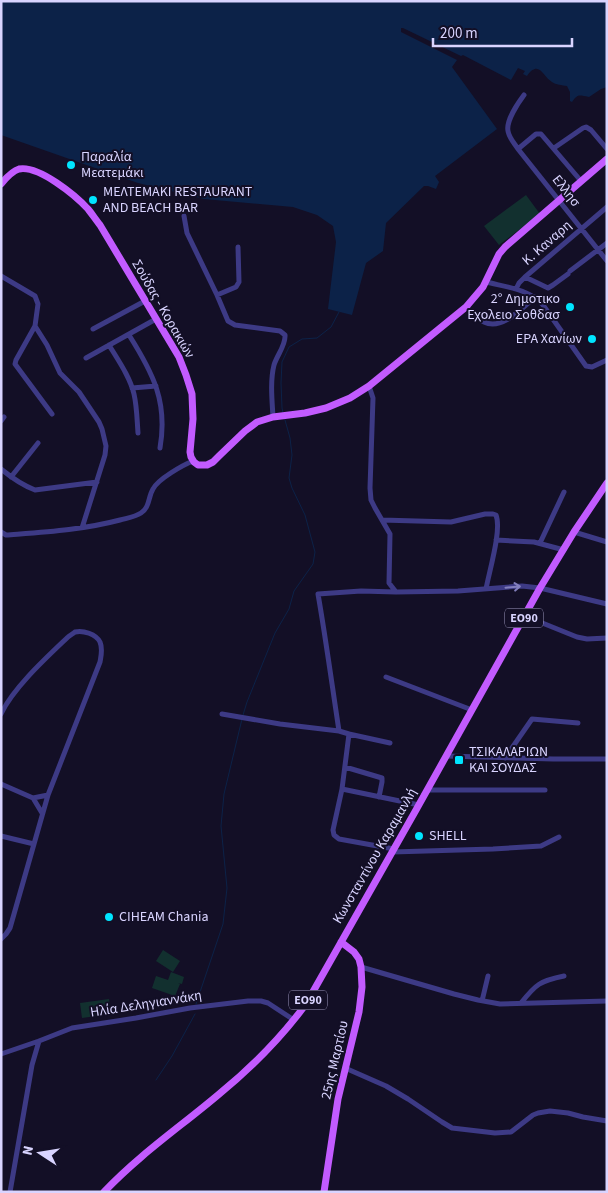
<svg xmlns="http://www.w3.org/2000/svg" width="608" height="1193" viewBox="0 0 608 1193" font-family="'Source Sans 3',sans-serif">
<rect width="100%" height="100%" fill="#130f26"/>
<path fill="#12302f" d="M526 195 540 214 499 245 484 226Z
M163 950 180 961 173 972 156 961Z
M171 972 184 977 182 984 178 983 180 984 175 996 152 988 156 976 168 980Z
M109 999 111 1014 82 1018 80 1003Z"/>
<path fill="#0c2248" d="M1 1H607V87L601 89 589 97C578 95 578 94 572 102L570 101V92L567 86C562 85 556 85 552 82 543 77 539 59 527 76L523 74 525 71 518 68 511 80 463 55 461 56 403 28H401V32L457 60 452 67 497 129 435 176 439 182 436 189 428 186H424L386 223 383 251 366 263 352 315 328 309 336 242 333 226 317 215 293 207 204 199 138 183 1 135Z"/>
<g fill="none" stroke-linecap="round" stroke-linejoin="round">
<path stroke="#0c2248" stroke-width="1" d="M283 413 282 408 281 383 282 362 289 347 302 339 317 338 331 327 339 312
M243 715 247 702 275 633 289 609 294 591 313 564 315 552 305 515 292 488 289 478 292 455 290 438 285 420
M196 1004 223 924 227 888 221 826 224 794 242 719
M156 1080 172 1056 195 1014"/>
<path stroke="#3d3a85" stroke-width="5" d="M524 95C518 103 506 121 508 131 509 138 515 144 518 149L607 261
M554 148 583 128 586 127 591 130 607 149
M518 149 536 134H541L581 181
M184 216 187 233 217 295 228 321 235 325 280 331 285 335C286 345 277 355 274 365 270 381 272 400 273 417
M570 271 607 243
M1 276 35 296 38 304 35 326 47 345 60 373 79 392 99 422 102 429 106 446 105 455 82 528
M525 277 607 207
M486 282C506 287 529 289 543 305L586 366 592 367 607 360
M516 289 519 283 525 277 548 288 553 285 568 274
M217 295 236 287 239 282 238 247
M466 307C472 312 477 319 484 322 502 331 522 308 535 297
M35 326 16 360 15 364 52 414
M93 329 145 301
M129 335C153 373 168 402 160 448
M109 345C118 360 130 377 134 394 137 407 137 420 138 433
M86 358 156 319
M369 386 373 398 370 488 371 500 375 508 390 534 389 583 396 592 458 591 522 586 540 588 607 604
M132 388 156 386
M1 421 4 417
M1 469C12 478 22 485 35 490L97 482
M11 477 38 443
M382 520 451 522 485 514H493L496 515C502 530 489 572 486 589
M1 532 6 535C45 532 82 530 120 520 127 518 135 517 141 513 150 507 148 497 153 489 158 479 183 465 193 461
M574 532 607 542
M496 540 534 542 564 550
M540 543 564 492
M525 616 577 637 587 639 607 638
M386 677 472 710
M1 714C13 688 47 657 68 637 69 636 74 633 75 632 83 630 96 634 100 642 103 649 101 656 100 662L48 795 10 928 6 934 1 939
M222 714 280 724 339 731
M349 734 390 743
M446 756 553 759H607
M505 758 532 719 578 723
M345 767 382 778V782L379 797
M1 784 33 798 42 813
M342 789 419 805
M427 790H545
M33 798 48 795
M1 836 34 844
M394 849 339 839 334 835 333 830 342 789 349 734 339 731C332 685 326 640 318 594L361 591 396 592
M392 852 493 849 541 846 559 837
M361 967 454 994 478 1000 500 1004 607 1001
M482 1001 488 976
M521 1003C536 984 540 981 564 976
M1 1054 39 1041 72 1028 136 1018 190 1008 248 1001H261L268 1003 294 1020
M345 1068 386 1086 408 1099 442 1122 452 1128 495 1133 511 1132 533 1115 538 1113 550 1111 568 1113 583 1117 607 1121
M10 1192 32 1065 39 1041"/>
<path stroke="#c25bff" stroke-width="7" d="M1 184C6 178 12 171 19 169 39 165 76 196 88 209 92 214 96 220 100 225L179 357 186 375 192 394 193 419 190 452 191 457 194 462 198 465H207L213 462 219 456 245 431 257 422 273 417 305 413 326 408 350 398 369 386 466 307 483 287 499 254 505 247 607 159
M104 1192C139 1155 180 1127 218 1095 251 1068 281 1038 306 1004L416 810 540 588 574 532 607 483
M324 1192 338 1099 359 1012 362 987 361 967 359 959 354 952 341 942"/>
</g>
<defs><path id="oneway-shaft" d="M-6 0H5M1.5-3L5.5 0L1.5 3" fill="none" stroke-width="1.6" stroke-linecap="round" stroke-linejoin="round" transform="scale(1.25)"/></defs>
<use stroke="#837fbc" href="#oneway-shaft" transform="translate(513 587) rotate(-5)"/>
<g fill="#00e5ff" stroke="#130f26" stroke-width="2">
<circle cx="71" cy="165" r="5"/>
<circle cx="93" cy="200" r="5"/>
<circle cx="570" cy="307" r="5"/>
<circle cx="592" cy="339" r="5"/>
<rect x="454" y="755" width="10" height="10" rx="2.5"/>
<circle cx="419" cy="836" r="5"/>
<circle cx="109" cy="917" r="5"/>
</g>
<g text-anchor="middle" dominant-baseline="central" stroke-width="4" stroke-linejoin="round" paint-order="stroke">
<g fill="#130f26" stroke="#9e99be" stroke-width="1">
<rect x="505" y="608.5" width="38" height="19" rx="4"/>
<rect x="289" y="990.5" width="38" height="19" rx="4"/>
</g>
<g font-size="12" font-weight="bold" fill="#d9d4ff">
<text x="524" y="618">ΕΟ90</text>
<text x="308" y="1000">ΕΟ90</text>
</g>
<g font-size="14" fill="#d9d4ff" stroke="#130f26" text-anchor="start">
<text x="81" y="157">Παραλία<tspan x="81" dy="16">Μεατεμάκι</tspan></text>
<text x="103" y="192">ΜΕΛΤΕΜΑΚΙ RESTAURANT<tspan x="103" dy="16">AND BEACH BAR</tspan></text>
<text x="560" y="299" text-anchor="end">2° Δημοτικο<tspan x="560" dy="16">Εχολειο Σοθδασ</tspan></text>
<text x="582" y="339" text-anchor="end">ΕΡΑ Χανίων</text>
<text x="469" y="752">ΤΣΙΚΑΛΑΡΙΩΝ<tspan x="469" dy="16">ΚΑΙ ΣΟΥΔΑΣ</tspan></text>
<text x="429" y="836">SHELL</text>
<text x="119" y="917">CIHEAM Chania</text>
</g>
<g font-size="14" fill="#d9d4ff" stroke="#130f26">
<text transform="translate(566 191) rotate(52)">Ελλησ</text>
<text transform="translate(547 243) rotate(-41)">Κ. Καναρη</text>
<text transform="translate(163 309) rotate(60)">Σούδας - Κορακιών</text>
<text transform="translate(375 856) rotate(-60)">Κωνσταντίνου Καραμανλή</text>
<text transform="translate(146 1004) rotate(-9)">Ηλία Δεληγιαννάκη</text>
<text transform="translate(335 1060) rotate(-77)">25ης Μαρτίου</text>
</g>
</g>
<rect width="608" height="1193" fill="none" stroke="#d9d4ff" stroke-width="5"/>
<g transform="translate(40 1153) rotate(282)" stroke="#130f26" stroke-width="4" paint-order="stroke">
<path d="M0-4L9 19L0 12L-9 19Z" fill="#d9d4ff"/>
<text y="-8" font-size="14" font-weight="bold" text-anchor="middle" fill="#d9d4ff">N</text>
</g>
<path d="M433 38v8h139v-8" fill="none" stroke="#d9d4ff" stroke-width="2.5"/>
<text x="440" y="38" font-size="15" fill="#d9d4ff" stroke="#130f26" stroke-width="4" paint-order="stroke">200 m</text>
</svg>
